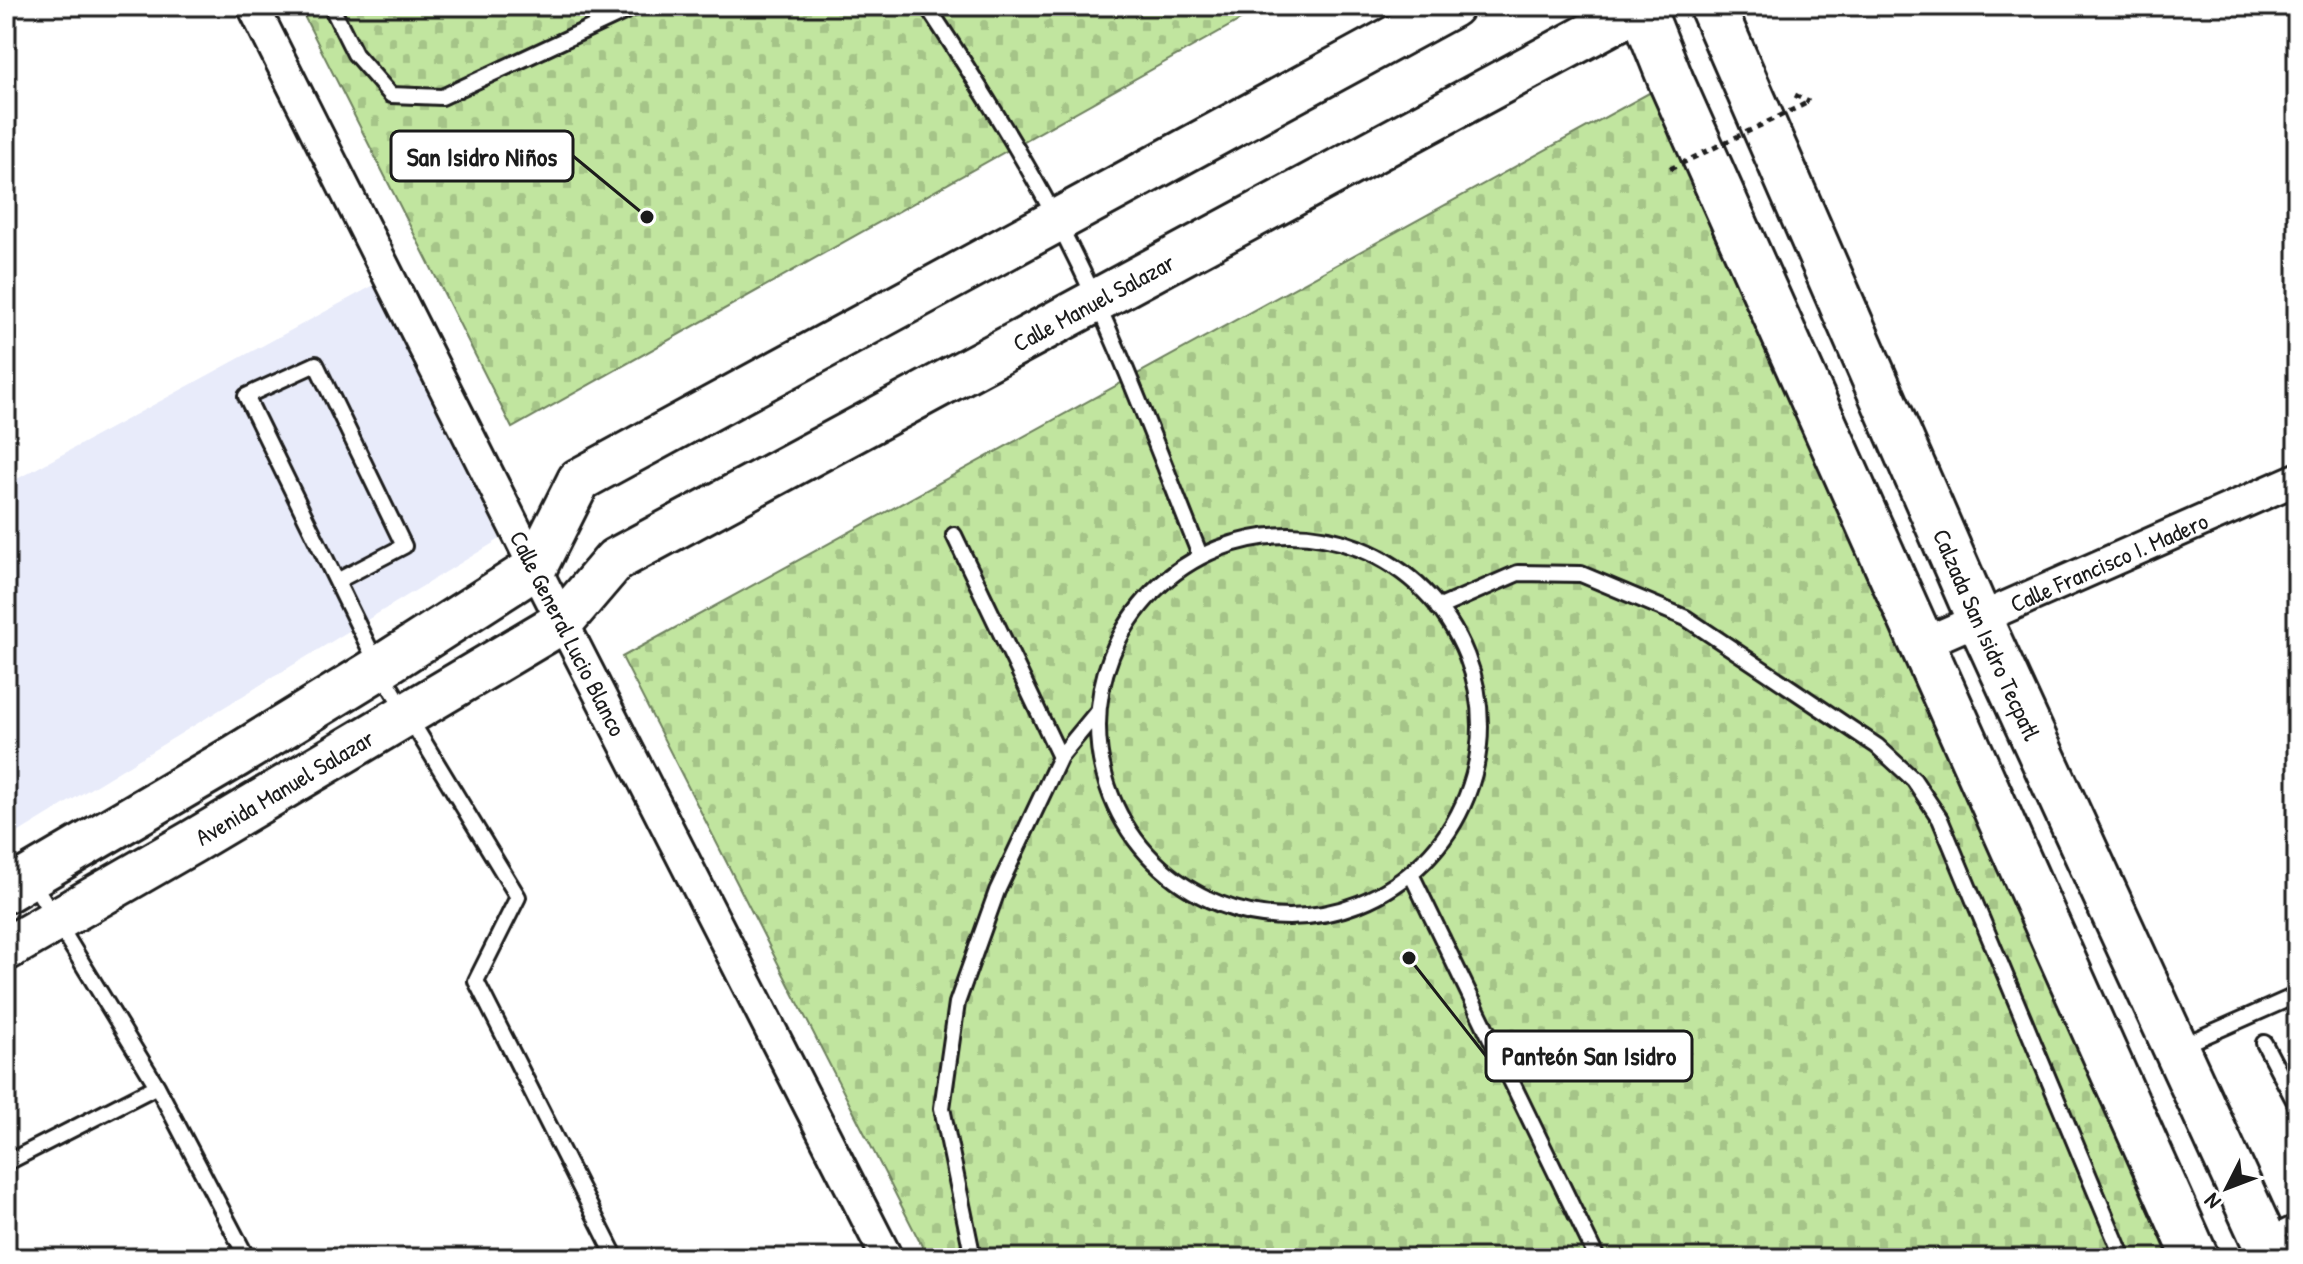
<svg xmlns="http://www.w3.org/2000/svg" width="2303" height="1264" viewBox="0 0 2303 1264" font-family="'Patrick Hand',sans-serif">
<defs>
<pattern id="cemetery-stones" width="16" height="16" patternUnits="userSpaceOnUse" patternTransform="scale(2)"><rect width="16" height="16" fill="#c1e59f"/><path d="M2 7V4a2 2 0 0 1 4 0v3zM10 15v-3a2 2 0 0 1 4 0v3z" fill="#a5c488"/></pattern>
</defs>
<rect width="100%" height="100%" fill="#fff"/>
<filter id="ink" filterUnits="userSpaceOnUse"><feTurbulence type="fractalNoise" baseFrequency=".0125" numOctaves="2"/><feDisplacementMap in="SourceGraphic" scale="16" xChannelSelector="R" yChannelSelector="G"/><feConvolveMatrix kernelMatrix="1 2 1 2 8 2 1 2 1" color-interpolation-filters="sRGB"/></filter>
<g filter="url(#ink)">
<path fill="#e8ebfa" d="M376 284 500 539 6 840V485Z"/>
<path fill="url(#cemetery-stones)" stroke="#6e805e" stroke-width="2" d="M299 6H1265L512 428Z
M1671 81 2169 1258H928L622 657Z"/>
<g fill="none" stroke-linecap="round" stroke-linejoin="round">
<g stroke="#1c1c1c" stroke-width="20">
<path id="lane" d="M331 6 355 54 391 95 442 97 637 6
M861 6H891
M927 6C973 76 1017 145 1056 219 1113 327 1155 443 1200 555
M954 535 1060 757
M1098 726a191 191 0 1 1 382 0a191 191 0 1 1-382 0Z
M337 581 404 546 316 364 246 396 379 668 518 897 476 981 616 1258
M1438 608 1518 573 1581 574 1686 618 1877 746 1914 780 1940 819 2123 1258
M1412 876 1597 1258
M32 881 157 1086 247 1258
M2264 1043 2297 1106
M2179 1047 2297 995
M6 1163 157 1086
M2265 1237 2297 1222
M973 1258 942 1108 957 1003 997 891 1060 757 1097 712"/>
</g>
<g stroke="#1c1c1c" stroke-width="36">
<g id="street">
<path id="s1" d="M253 6 535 568 887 1258"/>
<path id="s2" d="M1922 644 2297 479"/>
</g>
</g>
<g stroke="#1c1c1c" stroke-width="48">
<g id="secondary">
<path d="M6 891 236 756 379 668 535 568 579 480 1452 6"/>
<path id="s3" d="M6 949 192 842 562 622 615 560 1643 6"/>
</g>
</g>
<g stroke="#1c1c1c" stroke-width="50">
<g id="primary">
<path d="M1641 6 1671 81 2196 1258"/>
<path id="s4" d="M1712 6 1980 621 2272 1258"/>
</g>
</g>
<path stroke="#1c1c1c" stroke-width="5" stroke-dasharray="6 6" stroke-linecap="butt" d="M1795 95 1809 102"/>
<use href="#lane" stroke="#fff" stroke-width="14"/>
<use href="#street" stroke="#fff" stroke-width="30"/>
<use href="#secondary" stroke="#fff" stroke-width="42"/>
<use href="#primary" stroke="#fff" stroke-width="44"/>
<path stroke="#1c1c1c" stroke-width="5" stroke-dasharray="6 6" stroke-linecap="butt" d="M1670 169 1809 102"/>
</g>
</g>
<g text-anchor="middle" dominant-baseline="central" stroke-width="7" stroke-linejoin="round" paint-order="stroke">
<g font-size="24" fill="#1c1c1c" stroke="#fff">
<text stroke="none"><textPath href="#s3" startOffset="1270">Calle Manuel Salazar</textPath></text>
<text stroke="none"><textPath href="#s2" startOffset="204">Calle Francisco I. Madero</textPath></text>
<text stroke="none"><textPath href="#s1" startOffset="702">Calle General Lucio Blanco</textPath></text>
<text stroke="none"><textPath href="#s4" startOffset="686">Calzada San Isidro Tecpatl</textPath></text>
<text stroke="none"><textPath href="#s3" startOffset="322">Avenida Manuel Salazar</textPath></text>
</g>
</g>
<path fill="none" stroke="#1c1c1c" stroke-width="3" d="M647 217L573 156M1409 958L1486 1056"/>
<g fill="#1c1c1c" stroke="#fff" stroke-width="3">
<circle cx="647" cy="217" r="8"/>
<circle cx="1409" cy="958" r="8"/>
</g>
<g fill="#fff" stroke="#1c1c1c" stroke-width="3">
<rect x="391" y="131" width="182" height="50" rx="8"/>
<rect x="1486" y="1031" width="206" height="50" rx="8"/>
</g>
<g font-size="26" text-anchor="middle" font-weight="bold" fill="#1c1c1c">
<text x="482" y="166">San Isidro Niños</text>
<text x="1589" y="1065">Panteón San Isidro</text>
</g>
<rect width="2303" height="1264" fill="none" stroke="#fff" stroke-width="32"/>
<rect x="16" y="16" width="2271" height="1232" fill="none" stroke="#1c1c1c" stroke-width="3" filter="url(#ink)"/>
<g transform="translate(2227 1188) rotate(228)" stroke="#ffffff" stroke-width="6" paint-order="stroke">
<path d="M0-6L14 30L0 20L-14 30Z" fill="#1c1c1c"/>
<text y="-12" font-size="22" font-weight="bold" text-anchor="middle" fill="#1c1c1c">N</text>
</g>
</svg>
